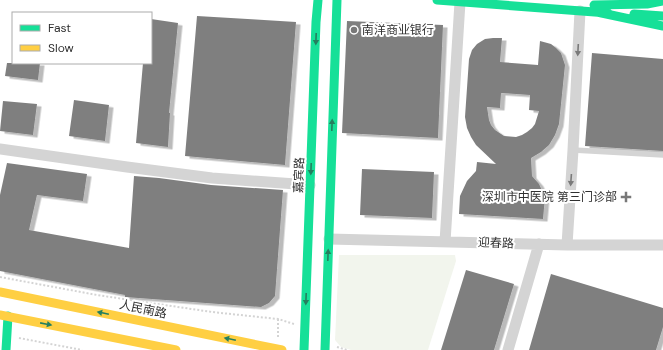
<svg xmlns="http://www.w3.org/2000/svg" width="663" height="350" viewBox="0 0 663 350" font-family="'DM Sans','Noto Sans SC',sans-serif">
<defs>
<filter id="shadow"><feDropShadow dx="4.5" dy="2.5" stdDeviation="0" flood-color="#0004"/></filter>
</defs>
<rect width="100%" height="100%" fill="#fff"/>
<path fill="#f2f5ed" d="M339 255H455L456 261 428 350H351L341 347 335 340Z"/>
<path fill="#7f7f7f" fill-rule="evenodd" filter="url(#shadow)" d="M197 16 296 22 285 165 185 156Z
M151 19 178 23 169 113H170L168 147 136 143 143 63H151Z
M347 21 443 25 438 138 342 133Z
M493 38H502L500 62 538 65 540 41 551 44 556 48 561 53 565 65 559 124 555 135 549 145 541 152 531 158 532 176 539 184 545 197 543 219 459 214 460 196 467 181 476 171 477 162 496 164 476 145 471 137 467 128 465 117 469 59 472 50 477 44 485 39ZM501 93 530 95 529 110 539 111 535 124 532 128 527 132 522 135 516 137 504 136 495 130 491 125 489 120 487 107 500 108Z
M592 53 663 59V151L585 146Z
M7 63H40L38 80 5 76Z
M74 100 109 105 105 141 69 136Z
M3 101 37 104 33 135 0 131Z
M7 163 87 174 83 201 37 195 29 230 129 248 134 176 159 178 211 185 283 190 275 296 269 303 261 307 125 297V295L0 271V195Z
M362 169 434 172 432 218 360 215Z
M466 270 514 284 494 350H441Z
M551 274 663 308V327L656 350H529Z"/>
<g fill="none" stroke-linecap="round" stroke-linejoin="round">
<path stroke="#d4d4d4" stroke-width="2" stroke-dasharray="2 2" stroke-linecap="butt" d="M0 277 97 295 212 312 278 319 294 324
M278 337V319
M19 338 82 350
M337 347 347 350"/>
<path stroke="#d4d4d4" stroke-width="5.5" d="M573 150 663 155"/>
<path stroke="#d4d4d4" stroke-width="11" d="M0 149 127 167 212 178 310 185
M329 239 567 245H663
M445 242 460 2
M567 245 573 150 580 11
M508 350 539 244"/>
<path stroke="#16e098" stroke-width="9" d="M437 0 608 13
M594 5 647 4 663 1
M597 12 663 26
M634 14 663 16
M6 350 8 316
M304 350 316 22 318 0
M325 350 337 0"/>
<path stroke="#ffcf43" stroke-width="9" d="M0 292 282 350
M0 315 176 350"/>
</g>
<defs><path id="oneway-solid" d="M-6-.8H1V-3.2L6.5 0L1 3.2V.8H-6Z"/></defs>
<g fill="#247f5f">
<use href="#oneway-solid" transform="translate(316 39) rotate(92)"/>
<use href="#oneway-solid" transform="translate(332 125) rotate(-88)"/>
<use href="#oneway-solid" transform="translate(311 169) rotate(92)"/>
<use href="#oneway-solid" transform="translate(328 255) rotate(-88)"/>
<use href="#oneway-solid" transform="translate(306 299) rotate(92)"/>
<use href="#oneway-solid" transform="translate(103 313) rotate(-168)"/>
<use href="#oneway-solid" transform="translate(46 324) rotate(11)"/>
<use href="#oneway-solid" transform="translate(230 339) rotate(-168)"/>
</g>
<g fill="#7a7a7a">
<use href="#oneway-solid" transform="translate(578 50) rotate(93)"/>
<use href="#oneway-solid" transform="translate(571 180) rotate(94)"/>
</g>
<g fill="#787878" stroke="#fff" stroke-width="1.5">
<circle cx="354" cy="30" r="4"/>
<path d="M624 191h4v4h4v4h-4v4h-4v-4h-4v-4h4z"/>
</g>
<g text-anchor="middle" dominant-baseline="central" stroke-width="4" stroke-linejoin="round" paint-order="stroke">
<g font-size="12" fill="#303030" stroke="#fff" text-anchor="start">
<text x="362" y="30">南洋商业银行</text>
<text x="617" y="197" text-anchor="end">深圳市中医院 第三门诊部</text>
</g>
<g font-size="12" fill="#303030" stroke="#fff">
<text transform="translate(299 175) rotate(-88)">嘉宾路</text>
<text transform="translate(496 243) rotate(2)">迎春路</text>
<text transform="translate(143 309) rotate(12)">人民南路</text>
</g>
</g>
<rect x="12" y="12" width="140" height="52" fill="#ffffff" stroke="#acacac"/>
<rect x="20" y="25" width="20" height="6" fill="#16e098" stroke="#acacac"/>
<text x="48" y="32" font-size="12" fill="#303030">Fast</text>
<rect x="20" y="45" width="20" height="6" fill="#ffcf43" stroke="#acacac"/>
<text x="48" y="52" font-size="12" fill="#303030">Slow</text>
</svg>
